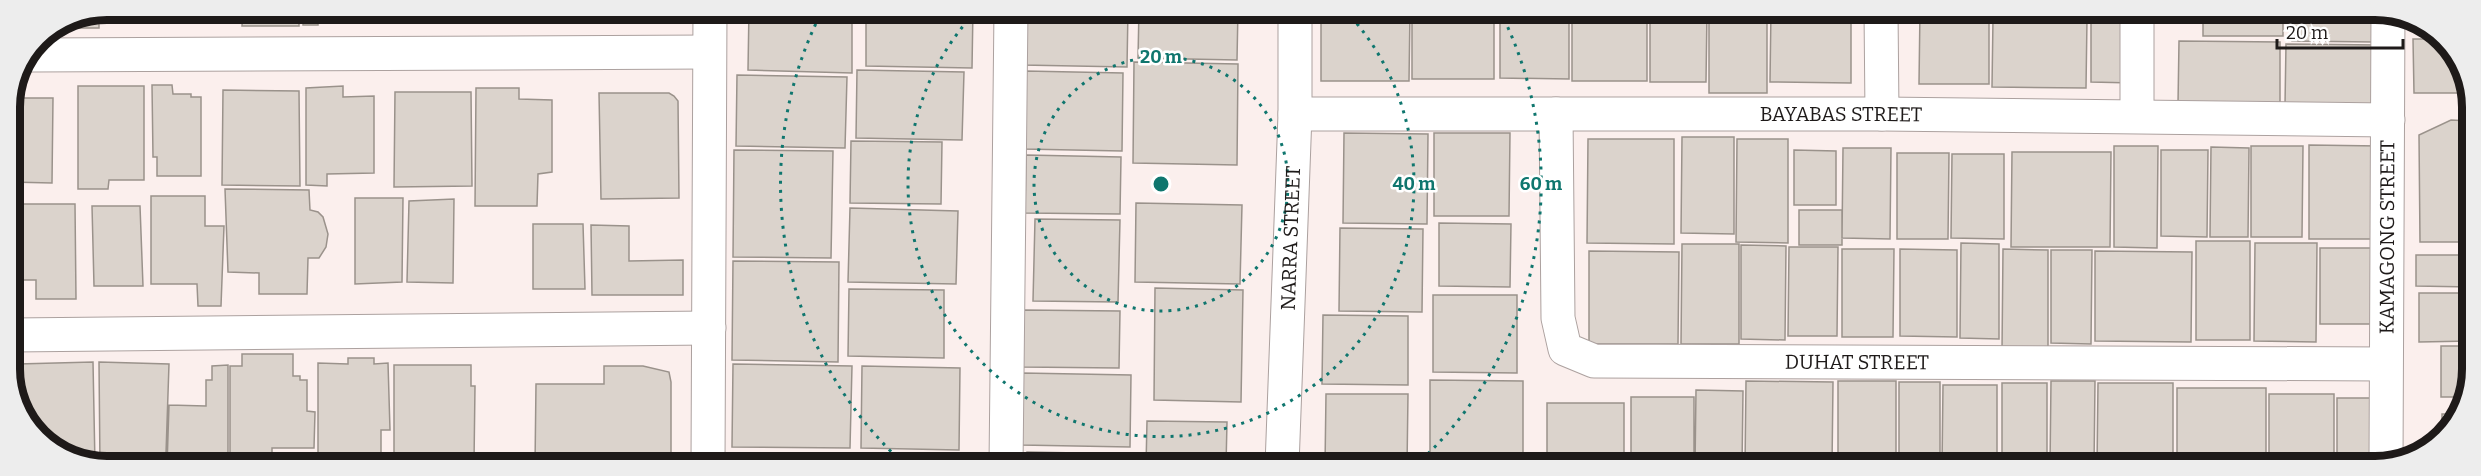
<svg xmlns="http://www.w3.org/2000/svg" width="2481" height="476" viewBox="0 0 2481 476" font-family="Bitter,serif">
<rect width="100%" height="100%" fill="#fbefed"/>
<path fill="#dbd3cc" stroke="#9a928b" stroke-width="1.5" d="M117 9H169L117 10Z
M243 9H299V26H242Z
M303 9H361V21L318 19V25H303Z
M374 9H388V17L374 16Z
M523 9H557V10H545L546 23H523Z
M614 9H662V14L614 13Z
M749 9H852V73L748 70Z
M866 9H973L972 68 866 66Z
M1023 9H1128L1127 67 1022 65Z
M1139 9H1238L1237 60 1138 58Z
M1321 9 1410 10 1409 81H1321Z
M1412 10H1494V79H1412Z
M1500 10H1569V79L1500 78Z
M1572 10H1647V81H1572Z
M1650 10H1707L1706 82H1650Z
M1709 10H1767V93H1709Z
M1771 10H1851V83L1770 82Z
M1920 10H1989V84H1919Z
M1995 10H2037V14H1994Z
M2042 10H2109V16L2042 15Z
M2203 10H2283V36H2203Z
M2292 10H2374V42L2292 41Z
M99 12V28H69V24Z
M1993 19H2087L2086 88 1992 87Z
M2091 20 2133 21V83L2091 82Z
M2421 25 2439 34 2440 35 2421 36Z
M2413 39H2442L2470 87V93H2414Z
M2179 41 2280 42V105L2178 104Z
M2286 44 2378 45 2377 105H2285Z
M1134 62 1238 64 1237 165 1133 163Z
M857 70 964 72 962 140 856 138Z
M1025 71 1123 73 1122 151 1024 149Z
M737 75 847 77 845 148 736 146Z
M152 85H172L173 94H191V97H201V176H157V157H153Z
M78 86H144V180H109L108 189H78Z
M343 86V97L374 96V173L327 174V186L306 185V88Z
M476 88H519V99L552 100V172L538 174 537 206H475Z
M223 90 299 91 300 186 222 185Z
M395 92H471L472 186 394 187Z
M599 93H669L674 96 678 101 679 198 601 199Z
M13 98H53L52 183 10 182 9 107Z
M2451 120 2470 121 2471 242H2420L2419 135Z
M1344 133 1428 134 1427 224 1343 223Z
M1434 133H1510L1509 216H1434Z
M1682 137H1734V234L1681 233Z
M1588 139H1674V244L1587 243Z
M1737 139H1788V243L1736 242Z
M851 141 942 142 941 204 850 203Z
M2309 145 2379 146V239H2309Z
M2114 146H2158L2157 248 2114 247Z
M2251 146H2303L2302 237H2251Z
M2211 147 2249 148 2248 237H2210Z
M1843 148H1891L1890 239 1842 238Z
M734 150 833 151 831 258 733 257Z
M1794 150 1836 151V205H1794Z
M2161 150H2208L2207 237 2161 236Z
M2012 152H2111L2110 247H2011Z
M1897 153H1949L1948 239H1897Z
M1952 154H2004V239L1951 238Z
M1026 155 1121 157 1120 214 1025 213Z
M225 189 309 190 310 210 318 212 323 217 328 234 326 247 319 258H308L307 294H259V273L228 272Z
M151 196H205V226H224L221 306H198L197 284H151Z
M355 198H403L402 282 355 284Z
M454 199 453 283 407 282 409 201Z
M1136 203 1242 205 1240 284 1135 282Z
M10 204H75L76 299H36V280H11Z
M92 206H140L143 286H94Z
M850 208 958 211 956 284 848 282Z
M1799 210H1842V245H1799Z
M1035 219 1120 220 1118 302 1033 301Z
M1439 223 1511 224 1510 287 1439 286Z
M533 224H583L585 289H533Z
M591 225 629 226V261L683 260V295H592Z
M1340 228 1423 229 1422 312 1339 311Z
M2196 241H2250V340H2196Z
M1961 243 1999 244V339L1960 338Z
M2255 243H2317L2316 342 2254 341Z
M1682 244H1739V344H1681Z
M1741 245 1786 246 1785 340 1741 339Z
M1789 247H1838L1837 336H1788Z
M2320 248H2375L2374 324H2320Z
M1842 249H1894L1893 337H1842Z
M1900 249 1957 250V337L1900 336Z
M2003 249 2048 250V351H2002Z
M2051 250H2092L2091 344 2051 343Z
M1589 251 1679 252 1678 344H1589Z
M2095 251 2192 252 2191 342 2095 341Z
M2416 255H2471V287L2416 286Z
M733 261 839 262 838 362 732 360Z
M1155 288 1243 290 1241 402 1154 400Z
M849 289 944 290V358L848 356Z
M2419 293H2471V341L2419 342Z
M1433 295H1517V373L1433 372Z
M1023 310 1120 311 1119 368 1022 367Z
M1323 315 1408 316V385L1322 384Z
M2441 346H2471V382L2463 397H2441Z
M242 354H293V376H300V380H307V411L315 412 314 448H272V466H230V366H242Z
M348 358H374V364L388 363 390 430H381V466H318V363L348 364Z
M93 362 95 465H91L42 442 18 404V364Z
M99 362 169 364 166 453 155 454 156 466H100Z
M733 364 852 366 850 448 732 447Z
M228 365V465L167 466 169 405 206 406V380H212V366Z
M394 365H471V386H475L474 463 394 465Z
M604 366H643L669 372 671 382V466H535L536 384H604Z
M862 366 960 368 959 450 861 448Z
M1022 373 1131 375 1130 447 1021 445Z
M1430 380 1523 381V467H1430Z
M1746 381 1833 382 1832 467H1745Z
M1838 381H1896V467H1838Z
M2051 381H2095L2094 467H2050Z
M1899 382H1940V467H1899Z
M2002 383H2047V467H2002Z
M2098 383H2173V467H2097Z
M1943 385H1997V467H1942Z
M2177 388H2266V467H2177Z
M1696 390 1743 391 1742 467H1695Z
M1326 394H1408L1407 467 1325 466Z
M2269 394H2334V467H2269Z
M1631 397H1694V467H1631Z
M2337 398H2377V467H2337Z
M1547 403H1624V467H1547Z
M2442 414H2454L2442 436Z
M1147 421 1227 422 1226 466H1146Z
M1027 452 1131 454V466H1027Z
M840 454 955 456V466H840Z"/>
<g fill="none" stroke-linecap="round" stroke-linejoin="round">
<g stroke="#aca19f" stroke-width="35">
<g id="minor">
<path d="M1881 10 1882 114"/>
<path d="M2137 10V116"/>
<path d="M31 55 709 52"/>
<path id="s1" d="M1295 114H1882L2388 120"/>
<path id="s2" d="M1556 114 1558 318 1565 349 1594 361 2385 364"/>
<path d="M12 335 709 328"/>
<path id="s3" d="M2386 465 2388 10"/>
<path d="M708 466 710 9"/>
<path d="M1006 466 1011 9"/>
<path id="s4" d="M1282 466 1295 114V9"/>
</g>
</g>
<use href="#minor" stroke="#fff" stroke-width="33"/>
</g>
<g fill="none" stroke="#0f766e" stroke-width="3" stroke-dasharray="3 6">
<circle cx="1161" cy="184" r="127"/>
<path d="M1345 10A253 253 0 1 1 977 10"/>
<path d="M904 464A380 380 0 0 1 822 11M1500 11A380 380 0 0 1 1415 466"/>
</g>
<g text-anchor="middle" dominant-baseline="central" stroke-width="5" stroke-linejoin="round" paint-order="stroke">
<g font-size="20" fill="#1e1a19" stroke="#fff">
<text stroke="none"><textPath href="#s1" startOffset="546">BAYABAS STREET</textPath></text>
<text stroke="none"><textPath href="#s4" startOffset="228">NARRA STREET</textPath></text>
<text stroke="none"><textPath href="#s3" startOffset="228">KAMAGONG STREET</textPath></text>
<text stroke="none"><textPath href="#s2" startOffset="530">DUHAT STREET</textPath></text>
</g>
</g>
<path d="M0 0H2481V476H0ZM107 20H2375A87 87 0 0 1 2462 107V369A87 87 0 0 1 2375 456H107A87 87 0 0 1 20 369V107A87 87 0 0 1 107 20Z" fill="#ededed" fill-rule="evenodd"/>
<path fill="none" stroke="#1e1a19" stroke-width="8" d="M107 20H2375A87 87 0 0 1 2462 107V369A87 87 0 0 1 2375 456H107A87 87 0 0 1 20 369V107A87 87 0 0 1 107 20Z"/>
<circle cx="1161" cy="184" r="9" fill="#0f766e" stroke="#fff" stroke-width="3"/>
<g font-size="18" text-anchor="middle" font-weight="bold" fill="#0f766e" stroke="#fff" stroke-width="5" stroke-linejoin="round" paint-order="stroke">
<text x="1161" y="63">20 m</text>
<text x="1414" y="190">40 m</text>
<text x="1541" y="190">60 m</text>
</g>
<path d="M2277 39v9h126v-9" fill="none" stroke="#1e1a19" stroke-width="3"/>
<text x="2286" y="39" font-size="18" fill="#1e1a19" stroke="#ffffff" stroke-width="4.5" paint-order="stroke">20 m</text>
</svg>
